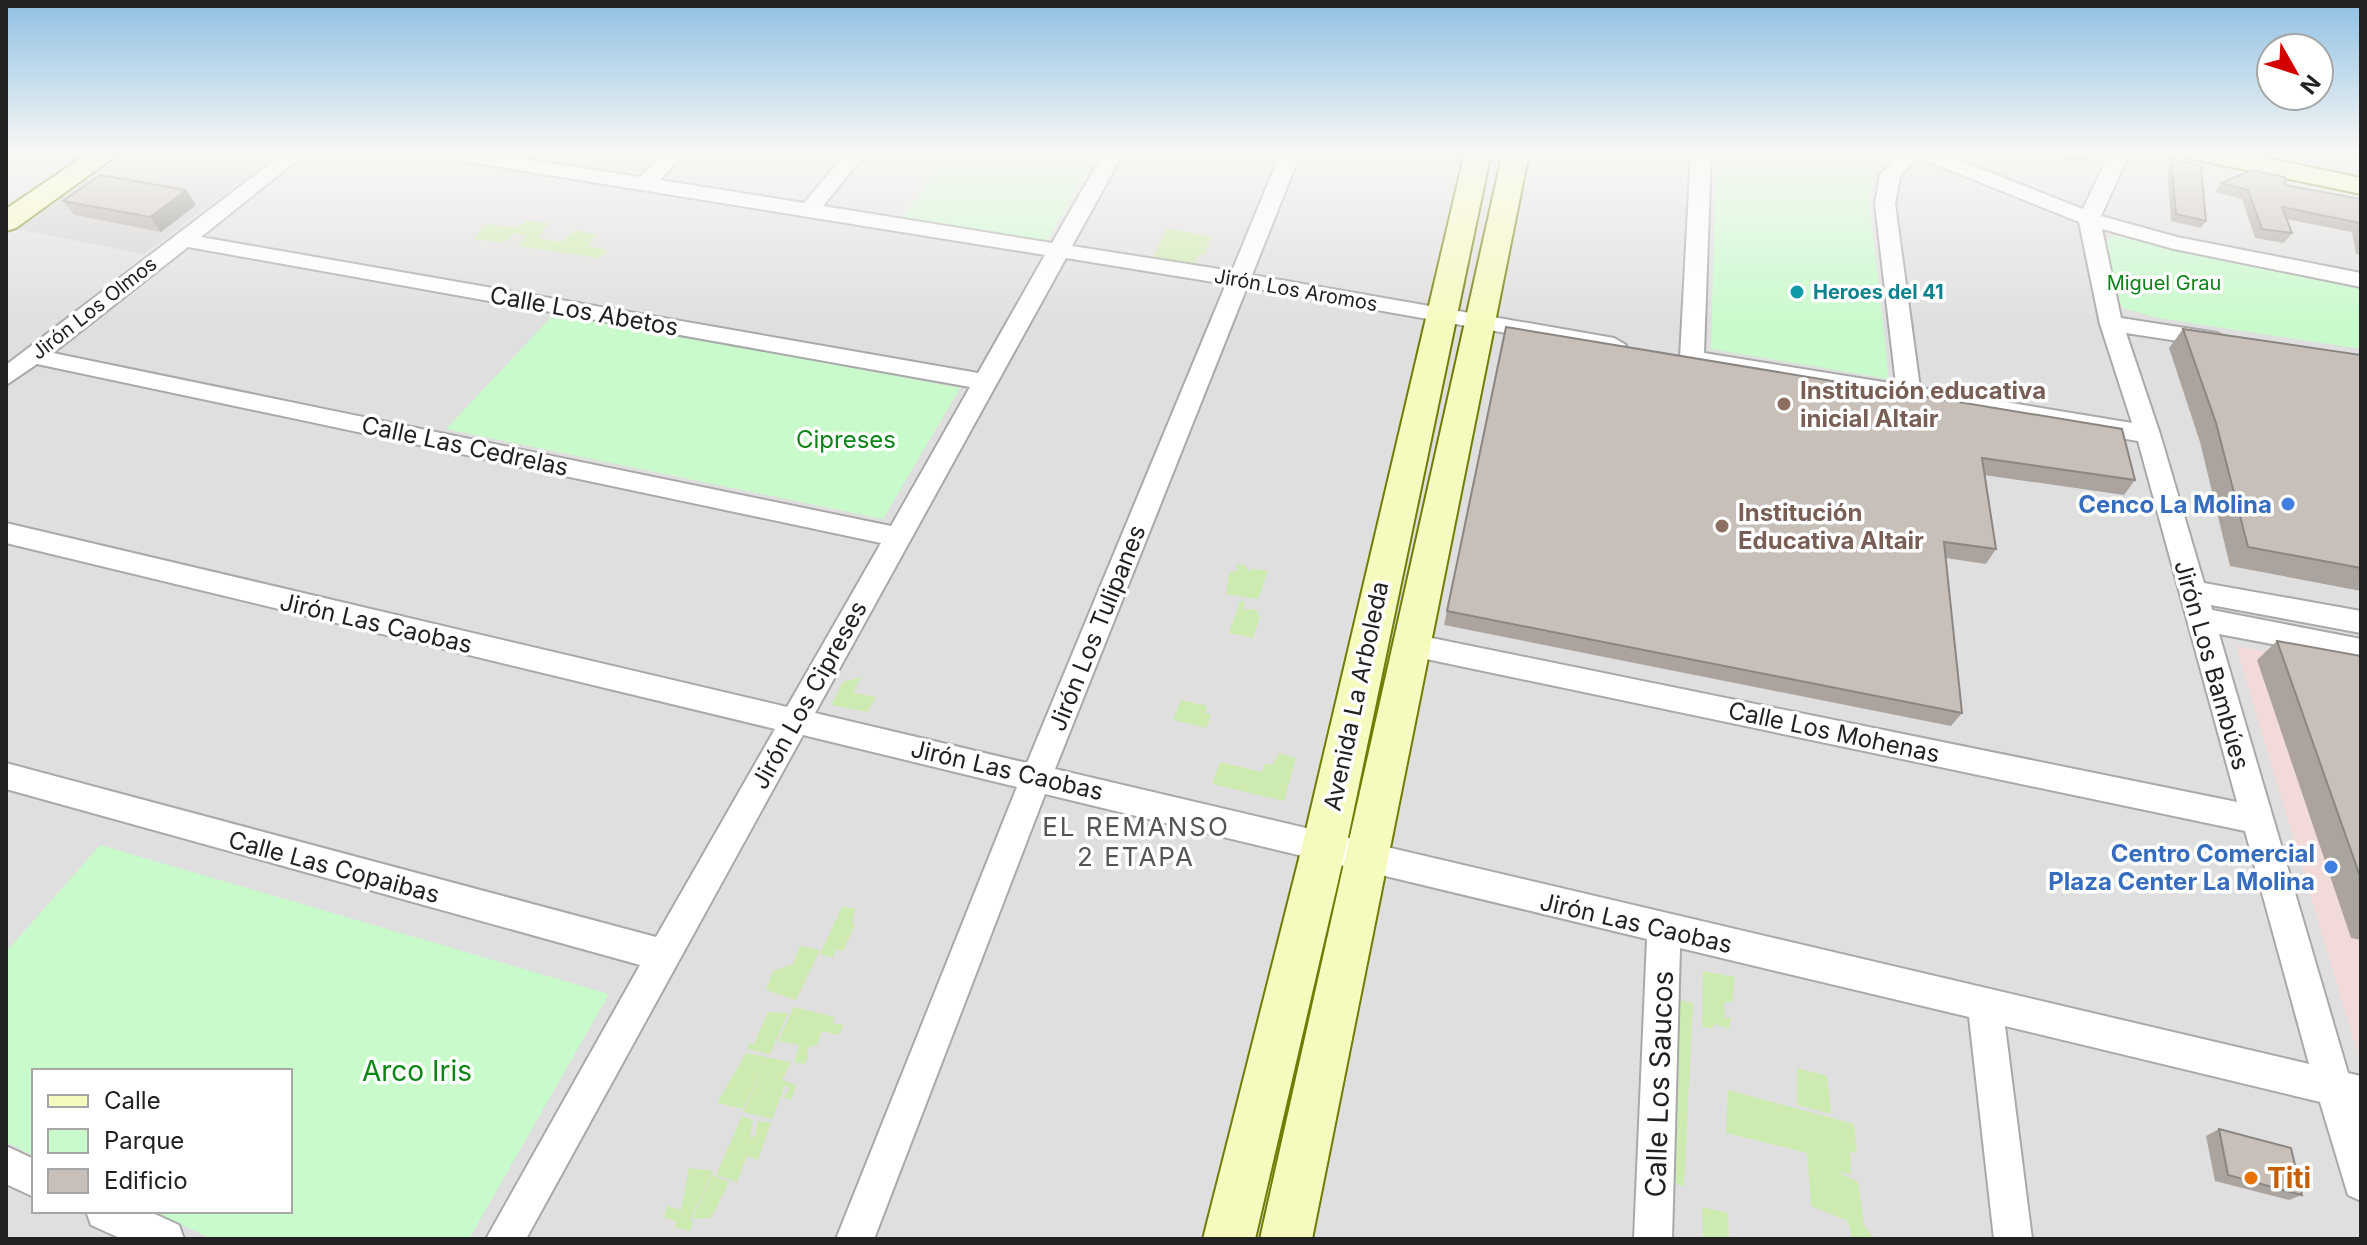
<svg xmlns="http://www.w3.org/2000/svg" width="2367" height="1245" viewBox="0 0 2367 1245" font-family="Inter,sans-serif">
<rect width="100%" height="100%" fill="#f2efe9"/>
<path fill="#e0dfdf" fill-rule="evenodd" d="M6 152H2361V1239H6ZM34 1071H290V1211H34Z"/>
<path fill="#f2dad9" d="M2236 646 2361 669V1065Z"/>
<path fill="#d0d0d0" d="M128 152H279L144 254 16 229Z"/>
<path fill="#cdebb0" d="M525 221 549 223 538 238 561 242 576 230 597 235 588 246 607 250 599 258 518 246 526 236 515 233 503 243 473 239 487 224 517 228Z
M1167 228 1211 237 1205 254 1197 256 1195 264 1153 257Z
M1235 564 1245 565 1249 572 1251 569 1268 571 1258 599 1226 594 1229 573 1239 570Z
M1240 601H1244V610L1255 609 1260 617 1253 638 1229 633Z
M861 677 853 693 876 697 867 712 831 705 843 682Z
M1181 700 1207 706 1205 713 1211 714 1207 728 1173 720Z
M1279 753 1296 758 1284 801 1212 784 1220 762 1262 772 1265 764H1273Z
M842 907 855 908 852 922 855 925 843 951 836 949 833 958 820 954Z
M800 946 820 950 796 1000 766 990 773 971 793 964Z
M1703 971 1735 977 1732 1002H1724L1725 1019 1731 1017 1729 1029 1715 1024 1712 1029 1702 1027Z
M1679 1000 1693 1003 1684 1187 1675 1183Z
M794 1007 835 1017 832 1023 844 1025 839 1035 822 1031 817 1045 807 1048 808 1058 804 1064 794 1062 799 1045 778 1041Z
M768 1012 788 1013 770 1054 747 1049 749 1043 754 1044Z
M746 1053 791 1062 782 1080 796 1085 791 1101 784 1097 790 1088 785 1086 772 1119 743 1112 767 1061 743 1109 717 1103Z
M1797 1068 1827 1076 1831 1114 1797 1105Z
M1728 1090 1854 1124 1857 1153 1850 1152 1851 1174 1837 1172 1858 1182 1864 1225 1874 1239H1852L1848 1221 1811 1206 1807 1153 1726 1133Z
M742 1116 753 1120 750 1139 756 1135 757 1121 771 1123 758 1160 747 1156 737 1182 716 1175Z
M689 1168 713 1171 690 1220 693 1223 690 1231 674 1227 677 1222 664 1217 667 1206 681 1210Z
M712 1175 729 1182 711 1218 692 1219Z
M1702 1207 1728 1213 1729 1239H1703Z"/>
<path fill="#c8facc" d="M949 152H1099L1046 242 902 219Z
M1716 152H1891L1875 170 1869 200 1889 379 1711 349Z
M2126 235 2217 259 2361 286V349L2158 318 2122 308 2105 245 2111 237Z
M555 313 960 388 883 519 446 429Z
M100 845 609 994 469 1239H212L152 1211H290V1071H34V1156L6 1142V952Z"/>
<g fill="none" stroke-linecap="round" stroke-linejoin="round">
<g stroke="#a9a9a9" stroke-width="4">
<path id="street" d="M285 152H307L201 237 978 373 1045 255 443 158 433 152H480L640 177 665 152H686L660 180 804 203 847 152H867L823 206 1052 243 1104 152H1124L1072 246 1232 271 1281 152H1301L1252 275 1614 338 1626 345 1614 352 1247 287 1055 769 2309 1064 2245 831 1412 656 1402 653 1398 645 1402 637 1412 634 2237 802 2138 441 1703 368 1684 363 1680 358 1691 152H1711L1704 353 1896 384 1875 204 1880 175 1900 152H1938L2083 209 2110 152H2130L2101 216 2177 237 2361 273V287L2174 249 2102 229 2121 318 2217 333 2229 340 2217 347 2126 333 2160 434 2204 583 2361 611V633L2211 605 2212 610 2361 639V661L2219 634 2348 1073 2361 1076V1201L2348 1195 2320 1102 2005 1026 2032 1239H1994L1969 1017 1680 948 1672 1239H1634L1647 939 1045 794 874 1239H836L1017 787 803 735 526 1239H486L640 965 6 789V763L656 937 775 729 6 543V523L787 707 881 543 37 364 6 385V365ZM1917 157 2079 222 2100 324 2132 423 1920 388 1895 204 1900 176ZM188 247 970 387 891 526 53 353ZM1066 258 1226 284 1027 763 815 713Z
M6 1146 34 1159V1197L6 1184Z
M86 1211H148L179 1225 184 1239H122L91 1225Z"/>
</g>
<g stroke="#707d05" stroke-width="4">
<path id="secondary" d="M90 152H121L16 228 6 231V209Z
M1465 152H1491L1346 847 1255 1239H1203L1302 847Z
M1503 152H1529L1312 1239H1260Z
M2186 152H2237L2361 178V194L2199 160 2190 158Z"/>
</g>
<use href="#street" fill="#fff" fill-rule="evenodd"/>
<use href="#secondary" fill="#f7fabf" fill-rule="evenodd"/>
</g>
<path fill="#aba49e" d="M2062 152H2090L2083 164 2061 159Z
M2171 158 2206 221 2201 228 2171 221 2167 165Z
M2221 183 2285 185 2361 199V255L2356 254 2352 232 2286 219 2292 233 2284 243 2255 238 2242 199 2215 192Z
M186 190 196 205 161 232 74 215 63 201Z
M2183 329 2361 355V591L2230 566 2200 442 2169 348Z
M1502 342 2135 480 2124 495 1984 475 1996 549 1986 564 1946 558 1962 713 1951 726 1444 625Z
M2277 641 2361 656V940L2351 938 2257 660Z
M2219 1129 2302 1195 2289 1200 2215 1181 2206 1136Z"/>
<path fill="#8b8681" d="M186 190 196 205 161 232 150 217Z"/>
<path fill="#c7bfb8" stroke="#8b8681" stroke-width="2" d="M2171 158 2201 166 2206 221 2176 214Z
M2252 170 2285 177V185L2361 199V228L2360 223 2282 207 2292 233 2262 229 2248 190 2221 183Z
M100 175 186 190 150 217 63 201Z
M1506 327 2122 429 2135 480 1982 458 1996 549 1944 542 1962 713 1447 611Z
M2183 329 2361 355V568L2248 547 2216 423Z
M2277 641 2361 656V879Z
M2219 1129 2291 1148 2302 1195 2228 1175Z"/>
<linearGradient id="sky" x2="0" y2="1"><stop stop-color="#8fc0e4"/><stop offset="0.47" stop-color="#f9f8f5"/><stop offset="1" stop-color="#f9f8f5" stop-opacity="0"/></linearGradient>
<rect width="2367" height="326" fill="url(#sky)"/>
<circle fill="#0f9aa8" stroke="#fff" stroke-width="3" cx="1797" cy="292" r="8"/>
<g fill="#8d6e63" stroke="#fff" stroke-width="3">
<circle cx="1784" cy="404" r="8"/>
<circle cx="1722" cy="526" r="8"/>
</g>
<g fill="#3f7fe0" stroke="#fff" stroke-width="3">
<circle cx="2288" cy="504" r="8"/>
<circle cx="2331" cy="867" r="8"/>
</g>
<circle fill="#e8710a" stroke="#fff" stroke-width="3" cx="2251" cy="1178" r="8"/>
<g text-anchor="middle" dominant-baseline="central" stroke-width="7" stroke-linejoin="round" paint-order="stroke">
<g font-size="20" fill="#0c8416" stroke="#fff">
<text x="2164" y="283">Miguel Grau</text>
</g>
<g font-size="20" fill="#222" stroke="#fff">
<text transform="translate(1296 290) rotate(10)">Jirón Los Aromos</text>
<text transform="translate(94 308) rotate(-38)">Jirón Los Olmos</text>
</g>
<g font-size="20" font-weight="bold" fill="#0d838f" stroke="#fff" text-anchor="start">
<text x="1813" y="292">Heroes del 41</text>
</g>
<g font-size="24" fill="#222" stroke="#fff">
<text transform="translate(584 311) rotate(10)">Calle Los Abetos</text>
<text transform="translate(465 446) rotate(12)">Calle Las Cedrelas</text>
<text transform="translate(376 623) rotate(13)">Jirón Las Caobas</text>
<text transform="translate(1097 628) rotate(-68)">Jirón Los Tulipanes</text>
<text transform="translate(2212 665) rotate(74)">Jirón Los Bambúes</text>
<text transform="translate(809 695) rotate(-61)">Jirón Los Cipreses</text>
<text transform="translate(1356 696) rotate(-78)">Avenida La Arboleda</text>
<text transform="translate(1834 732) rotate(12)">Calle Los Mohenas</text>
<text transform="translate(1007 770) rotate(13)">Jirón Las Caobas</text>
<text transform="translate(334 867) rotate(15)">Calle Las Copaibas</text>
<text transform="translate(1636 923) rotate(13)">Jirón Las Caobas</text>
</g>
<g font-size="24" font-weight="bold" fill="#785e54" stroke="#fff" text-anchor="start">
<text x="1800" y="390">Institución educativa<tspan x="1800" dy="28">inicial Altair</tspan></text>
<text x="1738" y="512">Institución<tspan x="1738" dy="28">Educativa Altair</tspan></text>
</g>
<g font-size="24" fill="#0c8416" stroke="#fff">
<text x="846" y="439">Cipreses</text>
</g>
<g font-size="24" font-weight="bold" fill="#366cbe" stroke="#fff" text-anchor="end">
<text x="2272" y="504">Cenco La Molina</text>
<text x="2315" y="853">Centro Comercial<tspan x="2315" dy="28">Plaza Center La Molina</tspan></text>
</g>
<g font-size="26" letter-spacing="2" fill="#555" stroke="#fff">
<text x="1136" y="826">EL REMANSO<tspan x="1136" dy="30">2 ETAPA</tspan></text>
</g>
<g font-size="28" fill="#0c8416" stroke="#fff">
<text x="417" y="1071">Arco Iris</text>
</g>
<g font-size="28" fill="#222" stroke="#fff">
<text transform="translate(1659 1084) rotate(-88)">Calle Los Saucos</text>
</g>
<g font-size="28" font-weight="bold" fill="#c56008" stroke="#fff" text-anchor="start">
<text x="2267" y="1178">Titi</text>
</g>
</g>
<rect width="2367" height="1245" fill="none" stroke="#222222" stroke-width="16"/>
<rect x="32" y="1069" width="260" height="144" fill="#ffffff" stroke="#a7a7a7" stroke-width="2"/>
<rect x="48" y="1095" width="40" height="12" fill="#f7fabf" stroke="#a7a7a7" stroke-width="2"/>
<text x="104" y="1109" font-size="24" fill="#222222">Calle</text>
<rect x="48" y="1129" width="40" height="24" fill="#c8facc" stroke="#a7a7a7" stroke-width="2"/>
<text x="104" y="1149" font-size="24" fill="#222222">Parque</text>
<rect x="48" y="1169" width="40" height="24" fill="#c7bfb8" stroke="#a7a7a7" stroke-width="2"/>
<text x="104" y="1189" font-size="24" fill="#222222">Edificio</text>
<g transform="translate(2295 72) rotate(129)"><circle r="38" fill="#ffffff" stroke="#a7a7a7" stroke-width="2"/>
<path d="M0-6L14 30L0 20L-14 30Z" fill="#d40000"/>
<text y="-12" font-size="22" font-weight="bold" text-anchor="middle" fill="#222222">N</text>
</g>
</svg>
